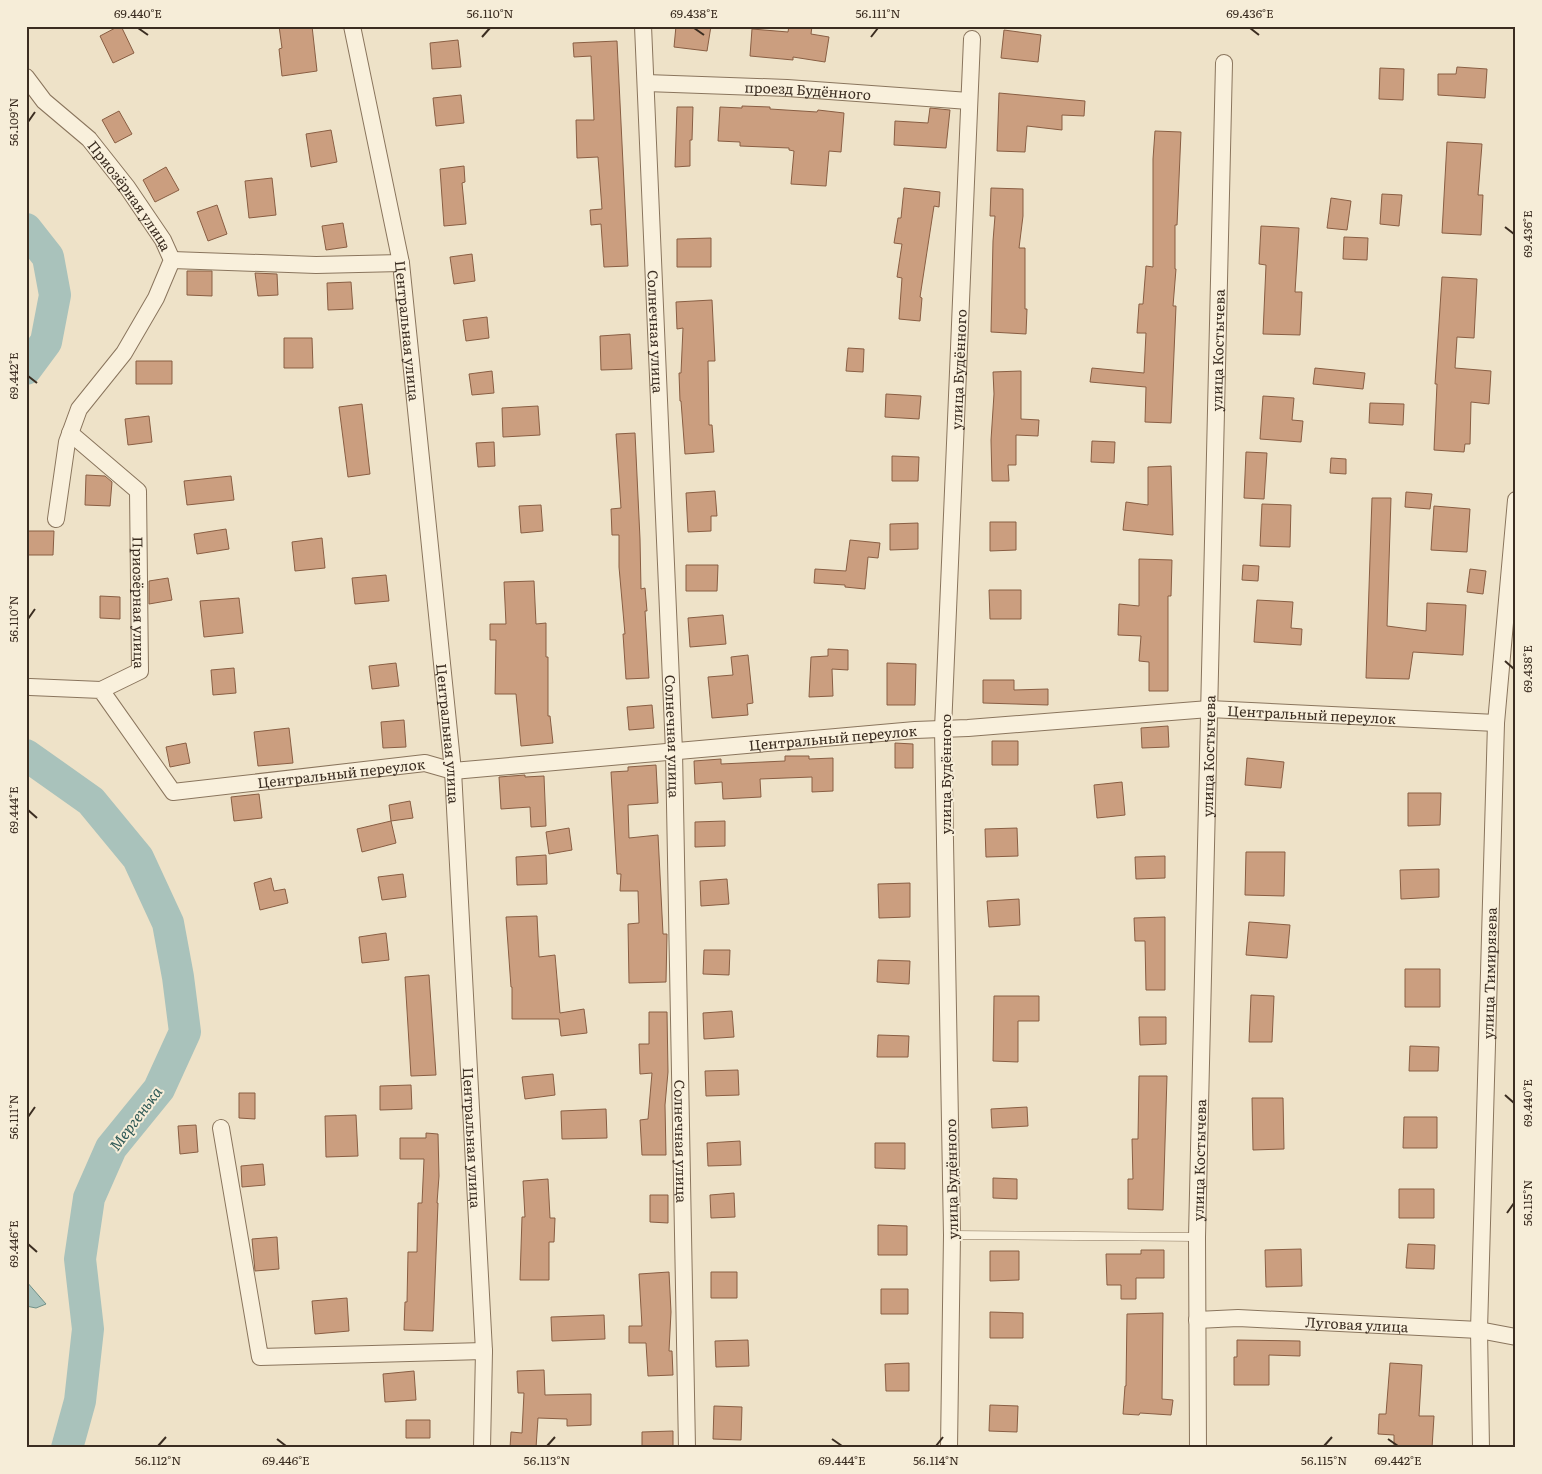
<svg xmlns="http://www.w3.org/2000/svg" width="1542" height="1474" viewBox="0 0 1542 1474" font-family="Literata,serif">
<rect width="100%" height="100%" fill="#eee2c8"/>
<path fill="#a9c2bb" stroke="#709188" d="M26 1281 46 1304 36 1308 26 1306Z"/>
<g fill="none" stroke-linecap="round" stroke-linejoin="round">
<path stroke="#a9c2bb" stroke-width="32" d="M26 229 48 257 55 295 46 342 26 369
M26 755 91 801 138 858 168 923 178 977 185 1032 159 1089 111 1148 89 1198 80 1259 88 1329 80 1401 67 1448"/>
</g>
<path fill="#cb9e7f" stroke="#895e43" d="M119 26H121L134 53 113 63 100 36Z
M279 26H312L317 71 282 76 279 49 282 48Z
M676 26H711L707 51 674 47Z
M789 26H812L811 34 829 37 825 62 793 57V60L750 56 752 29 788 32Z
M1004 30 1041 35 1038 62 1001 58Z
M458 40 461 67 432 69 430 43Z
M617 41 628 266 604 267 601 224 591 225 590 210 602 209 598 157 577 158 576 120H594L591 56 574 57 573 43Z
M1457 67 1487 69 1485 98 1438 95V74H1456Z
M1380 68 1404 69 1403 100 1379 99Z
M999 93 1085 101 1084 116 1062 115V130L1027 126 1025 152 997 151Z
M461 95 464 123 436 126 433 98Z
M742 106 770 107V109L817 112 818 110 844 113 841 152 829 151 826 186 791 184 794 151 789 150V148L740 146V142L718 141 720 107 742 108Z
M677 107H693L692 140H690V166L675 167Z
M930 108 950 110 946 148 894 145 895 121 928 123Z
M119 111 132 134 115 143 102 120Z
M331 130 337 162 311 167 306 134Z
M1155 131 1181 132 1177 225H1175V269H1176L1173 306H1176L1171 423 1145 422 1146 387 1090 382 1092 368 1144 373 1146 333H1137L1139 304H1143L1146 266 1153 267V159Z
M1447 142 1482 144 1478 195H1483L1481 235 1442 233Z
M464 166 465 182 462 183 466 224 444 226 440 169Z
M166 167 179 190 155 202 143 180Z
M272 178 276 215 249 218 245 181Z
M904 188 940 192 939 207 934 206 920 297 922 298 920 321 899 319 902 278 897 277 902 244 894 243 898 218H901Z
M991 188 1023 189V216L1019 248H1025V309H1027L1026 334 991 332 993 241 995 216H990Z
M1382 194 1402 195 1399 226 1380 224Z
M1331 198 1351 201 1347 230 1327 228Z
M217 205 227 234 208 241 197 212Z
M343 223 347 247 326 250 322 226Z
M1261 226 1299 228 1295 292H1302L1300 335 1263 334 1266 265 1259 264Z
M1344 237 1368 238 1367 260 1343 259Z
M711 238V267H677V239Z
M472 254 475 281 454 284 450 257Z
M187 271H212V296L187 295Z
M255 273 277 274 278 295 258 296Z
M1442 277 1477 279 1474 338 1457 337 1455 368 1491 371 1489 404 1471 402 1470 444H1465L1464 452 1434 450 1437 384H1435Z
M351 282 353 309 328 310 327 283Z
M712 300 715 361H708L709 425H712L714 452 685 454 681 401H680L679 373H681L683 328 677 329 676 302Z
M487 317 489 338 466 341 463 320Z
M630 334 632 369 601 370 600 336Z
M284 338H312L313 368H284Z
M848 348 864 349 863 372 846 371Z
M136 361H172V384H136Z
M1315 368 1365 373 1363 389 1313 384Z
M492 371 494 393 472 395 469 374Z
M1021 371V419L1039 420 1038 436 1016 435V465H1008L1009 481H992L991 440 994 394 993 372Z
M886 394 921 396 919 419 885 417Z
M1263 396 1294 398 1292 420 1303 421 1301 442 1260 439Z
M1370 403 1404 404 1403 425 1369 423Z
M362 404 370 474 348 477 339 407Z
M538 406 540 435 503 437 502 408Z
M149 416 152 442 128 445 125 419Z
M635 433 640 539 641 589 645 588 647 611H645L649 678 626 679 623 634H625L619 567V535H612L611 509 621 508 616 434Z
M1092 441 1115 442 1114 463 1091 462Z
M494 442 495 466 478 467 476 443Z
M1246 452 1267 453 1264 499 1244 498Z
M892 456 919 457 918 481H892Z
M1331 458 1346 459V474L1330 473Z
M1171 466 1173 535 1123 530 1126 502 1148 505V467Z
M86 475 105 476 112 482 110 506 85 505Z
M231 476 234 500 187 505 184 481Z
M715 491 717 516H711V531L688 532 686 493Z
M1406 492 1432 494 1430 509 1405 507Z
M1372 498H1391L1387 626 1426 631 1427 603 1466 605 1463 655 1413 652 1409 679 1366 678Z
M1262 504 1291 505 1290 547 1260 546Z
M541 505 543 531 521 533 519 506Z
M1434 506 1470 509 1467 552 1431 550Z
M990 522H1016V550L990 551Z
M918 523V549L890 550V524Z
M226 529 229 549 197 554 194 534Z
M26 531H54L53 555H26Z
M322 538 325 568 295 571 292 542Z
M850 540 880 543 878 558 868 557 865 589 845 587V585L814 583 815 569 846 571Z
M1139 559 1172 560 1171 596H1168V691H1149V662L1139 661 1141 636 1118 635 1119 604 1139 606Z
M686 565H718L717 591H686Z
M1243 565 1259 566 1258 581 1242 580Z
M1470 569 1486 571 1483 594 1467 592Z
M386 575 389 601 355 604 352 578Z
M168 578 172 600 149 604V581Z
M534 581 536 624 546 623V657H548V716H550L553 743 521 746 516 694H495L496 640H490V624H506L504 582Z
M989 590H1021V619H990Z
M100 596 120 597V619L100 618Z
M239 598 243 633 204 637 200 601Z
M1257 600 1293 602 1291 628 1302 629 1301 645 1254 642Z
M723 615 726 644 690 647 688 618Z
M828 649 848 650V670L832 669 833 696 809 697 811 657 828 656Z
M748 655 753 703 747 704 748 715 712 718 708 677 733 675 731 657Z
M396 663 399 686 372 689 369 666Z
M887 663 916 664 915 705H887Z
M234 668 236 693 213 695 211 670Z
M983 680H1014V690L1048 689V705L983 703Z
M652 705 654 728 629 730 627 707Z
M404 720 406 747 383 748 381 722Z
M1168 726 1169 747 1142 748 1141 728Z
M289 728 293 763 258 766 254 732Z
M992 741H1018V765H992Z
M186 743 190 763 170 767 166 747Z
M895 743 913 744V768H895Z
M785 756H809V759L833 758V791L812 792V777L760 779 761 797 723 799 722 782 695 784 694 761 721 759V764L785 761Z
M1247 758 1284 762 1281 788 1245 785Z
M656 765 658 803 628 805 629 838 658 835 663 934H667L666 982 629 983 628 924 639 923 638 891H620L621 874H617L611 772 628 771V767Z
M525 775V777L544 776 546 826 531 827 530 807 501 809 499 777Z
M1122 782 1125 815 1097 818 1094 785Z
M1408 793H1441L1440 825 1408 826Z
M259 794 262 818 234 821 231 797Z
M410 801 413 818 391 821 389 805Z
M391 821 396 843 362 852 357 829Z
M725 821V846L695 847V822Z
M569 828 572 850 549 854 546 832Z
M1017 828 1018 856 986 857 985 829Z
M1246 852H1285L1284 896 1245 895Z
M546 855 547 884 517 885 516 857Z
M1165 856V878L1136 879 1135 857Z
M1439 869V897L1401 899 1400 870Z
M403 874 406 897 382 900 378 877Z
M271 878 274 891 285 889 288 903 260 910 254 883Z
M727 879 729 904 701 906 700 881Z
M910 883V917L879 918 878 884Z
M1019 899 1020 925 989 927 987 901Z
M537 916 539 957 555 955 560 1013 584 1009 587 1033 561 1036 559 1019H512V987H511L506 917Z
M1165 917V990H1146L1145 941H1135L1134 918Z
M1249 922 1290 925 1287 958 1246 955Z
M386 933 389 960 362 963 359 937Z
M704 950H730L729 975 703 974Z
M878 960 910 961 909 984 877 982Z
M1405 969H1440V1007H1405Z
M429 975 436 1075 411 1076 405 977Z
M1251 995 1274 996 1272 1042H1249Z
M994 996H1039V1021H1018V1062L993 1061Z
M732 1011 734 1037 704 1039 703 1013Z
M649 1012H667L668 1072 665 1105 666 1155H642L640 1120 648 1119 652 1073 640 1074 639 1044H649Z
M1139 1017H1166V1044L1140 1045Z
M878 1035 909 1036 908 1057H877Z
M1410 1046 1439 1047 1438 1071H1409Z
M738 1070 739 1095 706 1096 705 1071Z
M553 1074 555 1095 525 1099 522 1077Z
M1139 1076H1167L1163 1210 1128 1209V1179H1133L1132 1139H1138Z
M411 1085 412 1109 380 1110V1086Z
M239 1093H255V1119L239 1118Z
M1252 1098H1283L1284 1149 1253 1150Z
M1027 1107 1028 1126 992 1128 991 1109Z
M606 1109 607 1138 562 1139 561 1111Z
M356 1115 358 1156 326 1157 325 1116Z
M1404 1117H1437V1148H1403Z
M196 1125 198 1152 180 1154 178 1126Z
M426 1133 438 1134 439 1176 437 1203H438L433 1331 404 1330 405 1302H407L408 1252H417L418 1203H422L424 1159H400V1138H426Z
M740 1141 741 1165 708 1166 707 1143Z
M875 1143H905V1169L875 1168Z
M263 1164 265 1185 242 1187 241 1166Z
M993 1178 1017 1179V1199L993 1198Z
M548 1179 550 1218H555L554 1242H549V1280H520L522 1217H525L523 1181Z
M1399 1189H1434V1218H1399Z
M734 1193 735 1217 711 1218 710 1195Z
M650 1195H668V1223L650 1222Z
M878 1225 907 1226V1255H878Z
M277 1237 279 1269 255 1271 252 1239Z
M1408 1244 1435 1245 1434 1269 1406 1268Z
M1301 1249 1302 1286 1266 1287 1265 1250Z
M1141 1250H1164V1278H1136V1299H1121V1285H1107L1106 1254H1141Z
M990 1251H1019V1280L990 1281Z
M669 1272 671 1312 669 1351H672L673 1375 648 1376 646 1343H629V1326H642L639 1274Z
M711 1272H737V1298H711Z
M881 1289H908V1314H881Z
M347 1298 349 1331 315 1334 312 1301Z
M990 1312 1023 1313V1338H990Z
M1163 1313 1162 1399 1173 1400 1171 1415 1140 1413 1139 1415 1123 1414 1125 1386H1126L1127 1314Z
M604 1315 605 1339 552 1341 551 1317Z
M748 1340 749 1366 716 1367 715 1341Z
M1237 1340 1300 1341V1356L1269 1355V1385H1234V1357H1237Z
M909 1363V1391H886L885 1364Z
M1390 1363 1422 1365 1419 1416H1434L1432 1448H1394V1435L1378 1434 1379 1414H1386Z
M544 1370 545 1395 591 1394V1425L567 1426V1419L538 1418 536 1448H510L511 1432 522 1433 524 1393H518L517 1371Z
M414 1371 416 1400 385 1402 383 1374Z
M990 1405 1018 1406 1017 1432 989 1431Z
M714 1406 742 1407 741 1440 713 1439Z
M406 1420H430V1438H406Z
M673 1431V1448H642V1432Z"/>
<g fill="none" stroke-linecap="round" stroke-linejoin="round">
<g stroke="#8a755d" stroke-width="9">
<path id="service" d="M952 1235 1197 1237"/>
</g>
<g stroke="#8a755d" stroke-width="18">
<g id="minor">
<path id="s1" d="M352 26 401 263 453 771 484 1351 482 1448"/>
<path id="s2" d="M643 26 674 751 687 1448"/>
<path id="s3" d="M26 77 44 101 89 139 127 187 163 240 172 260 156 298 124 353 79 409 67 442 56 519"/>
<path id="s4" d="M646 83 787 88 969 101"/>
<path d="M172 260 316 265 401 263"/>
<path id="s5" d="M70 433 138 491 140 671 101 690"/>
<path id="s6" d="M30 687 101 690 173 792 425 763 453 771 915 730 968 728 1209 709 1496 723"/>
<path d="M221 1128 260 1357 484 1351"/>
<path id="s7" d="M1197 1320 1238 1318 1479 1330 1516 1337"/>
<path id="s8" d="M949 1448 952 1235 943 729 972 39"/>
<path id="s9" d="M1198 1448 1197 1237 1224 63"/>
<path id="s10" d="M1481 1448 1479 1330 1496 723 1516 500"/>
</g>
</g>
<use href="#service" stroke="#f9f0dc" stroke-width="8"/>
<use href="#minor" stroke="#f9f0dc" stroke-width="16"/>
</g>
<path fill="none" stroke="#3b2d21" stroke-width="2" d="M138 28 148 35M694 28 704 35M1250 28 1259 35M482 37 490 28M871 37 878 28M28 122 35 112M1505 227 1514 234M28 376 37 383M28 619 35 609M1505 661 1514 669M28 810 37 818M1505 1095 1514 1103M28 1117 35 1107M1507 1213 1514 1203M28 1244 37 1252M277 1439 286 1446M832 1439 842 1446M1388 1439 1398 1446M158 1446 166 1437M547 1446 555 1437M936 1446 943 1437M1324 1446 1332 1437"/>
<g text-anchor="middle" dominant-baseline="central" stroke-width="4" stroke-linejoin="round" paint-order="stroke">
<g font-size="14" fill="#3b2d21" stroke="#f6edd8">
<text stroke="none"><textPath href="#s4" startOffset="162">проезд Будённого</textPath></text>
<text stroke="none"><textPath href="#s3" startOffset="159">Приозёрная улица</textPath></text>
<text stroke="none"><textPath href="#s1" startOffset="310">Центральная улица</textPath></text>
<text stroke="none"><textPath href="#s2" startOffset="306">Солнечная улица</textPath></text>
<text stroke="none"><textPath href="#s9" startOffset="1098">улица Костычева</textPath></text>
<text stroke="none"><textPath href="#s8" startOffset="1079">улица Будённого</textPath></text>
<text stroke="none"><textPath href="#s5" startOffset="201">Приозёрная улица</textPath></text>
<text stroke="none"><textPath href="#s6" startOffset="1340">Центральный переулок</textPath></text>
<text stroke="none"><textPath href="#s1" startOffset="715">Центральная улица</textPath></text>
<text stroke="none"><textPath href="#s2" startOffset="711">Солнечная улица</textPath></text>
<text stroke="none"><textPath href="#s6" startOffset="860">Центральный переулок</textPath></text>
<text stroke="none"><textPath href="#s9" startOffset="692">улица Костычева</textPath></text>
<text stroke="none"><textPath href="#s6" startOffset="365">Центральный переулок</textPath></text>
<text transform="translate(945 774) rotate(-90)">улица Будённого</text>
<text stroke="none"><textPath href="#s10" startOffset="475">улица Тимирязева</textPath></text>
<text stroke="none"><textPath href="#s1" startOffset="1120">Центральная улица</textPath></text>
<text stroke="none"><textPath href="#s2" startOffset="1116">Солнечная улица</textPath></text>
<text stroke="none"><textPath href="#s9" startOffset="288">улица Костычева</textPath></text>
<text transform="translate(951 1179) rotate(-91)">улица Будённого</text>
<text stroke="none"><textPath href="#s7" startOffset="160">Луговая улица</textPath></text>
</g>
<g font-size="15" font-style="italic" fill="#305a57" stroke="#f6edd8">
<text transform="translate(135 1118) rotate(-53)">Мергенька</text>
</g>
</g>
<rect width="1542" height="1474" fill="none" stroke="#f6edd8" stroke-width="55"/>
<rect x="28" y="28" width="1486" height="1418" fill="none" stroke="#3b2d21" stroke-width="2"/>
<g font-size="12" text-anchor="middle" fill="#3b2d21">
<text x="138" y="18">69.440°E</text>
<text x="490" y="18">56.110°N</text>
<text x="694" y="18">69.438°E</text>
<text x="878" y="18">56.111°N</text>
<text x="1250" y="18">69.436°E</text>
<text transform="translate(14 122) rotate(-90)" y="4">56.109°N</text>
<text transform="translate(1528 234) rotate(-90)" y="4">69.436°E</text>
<text transform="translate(14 376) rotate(-90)" y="4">69.442°E</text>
<text transform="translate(14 619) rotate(-90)" y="4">56.110°N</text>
<text transform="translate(1528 669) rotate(-90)" y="4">69.438°E</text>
<text transform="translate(14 810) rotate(-90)" y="4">69.444°E</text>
<text transform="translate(1528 1103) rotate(-90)" y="4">69.440°E</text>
<text transform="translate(14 1117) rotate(-90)" y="4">56.111°N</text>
<text transform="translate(1528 1203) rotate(-90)" y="4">56.115°N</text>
<text transform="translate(14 1244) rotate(-90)" y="4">69.446°E</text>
<text x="158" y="1465">56.112°N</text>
<text x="286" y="1465">69.446°E</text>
<text x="547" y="1465">56.113°N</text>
<text x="842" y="1465">69.444°E</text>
<text x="936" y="1465">56.114°N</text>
<text x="1324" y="1465">56.115°N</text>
<text x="1398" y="1465">69.442°E</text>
</g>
</svg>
